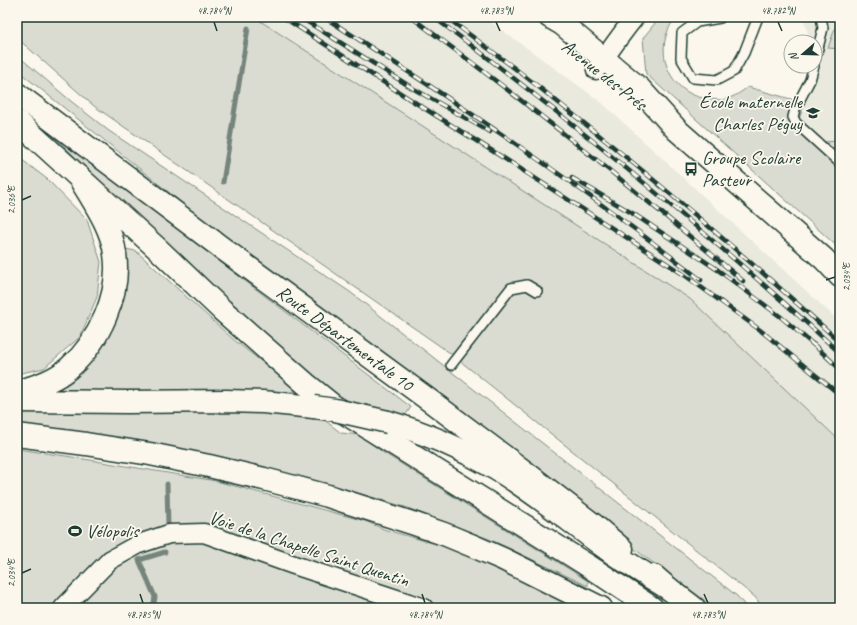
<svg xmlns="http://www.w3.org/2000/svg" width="857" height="625" viewBox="0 0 857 625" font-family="Caveat,sans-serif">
<rect width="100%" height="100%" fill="#fbf7ec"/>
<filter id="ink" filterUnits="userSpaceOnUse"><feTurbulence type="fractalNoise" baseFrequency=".025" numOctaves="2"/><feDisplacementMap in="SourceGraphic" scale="8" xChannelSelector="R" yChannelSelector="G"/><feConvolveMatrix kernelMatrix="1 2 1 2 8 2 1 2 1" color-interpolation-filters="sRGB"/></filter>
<g filter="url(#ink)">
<path fill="#eae9de" d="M254 17H484L601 102 840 322V441L690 299Z
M803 17H840V207L780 120 792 106 803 87 808 66H815V42H809L807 30Z"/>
<path fill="#dbdcd1" stroke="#7d8c82" d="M17 17H254L690 299 840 441V608H763L755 597 450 353 94 106 17 38Z
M660 17H676C650 49 669 97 711 99 714 99 718 100 721 100 731 99 740 93 748 87L805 103 795 129 839 156 823 142 840 141V249L646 74 643 38Z
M839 17H840V49L828 48Z
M17 55 72 102 109 131 350 292 737 596 747 608H715L626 543 248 256 17 70Z
M48 131 411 407 405 416 334 397 228 303Z
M17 156 47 179 87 220 101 262 97 297 80 337 44 368 17 374Z
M125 249 136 251 234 340 300 392 249 391 50 395 45 391 123 289Z
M260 411 322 418 341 433 360 435 384 453 588 581V586L489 539 405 507 307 478 198 453 17 426V412Z
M17 449 66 456 216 481 365 521 386 530 550 576 618 608H17Z"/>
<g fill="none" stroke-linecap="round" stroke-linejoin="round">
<path stroke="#74847b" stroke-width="5" d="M223 182 248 28
M167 484 168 527
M153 608 155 597 139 560 165 552"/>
<g stroke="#1f3d34" stroke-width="12">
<path id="lane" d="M720 18 697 22 682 33 681 58 693 78 717 80 734 71 744 53 758 17
M815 60 823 28 821 17
M814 66 810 80 795 109 793 117 796 123 840 163
M451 365 511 288 527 285 537 291"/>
</g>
<g stroke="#1f3d34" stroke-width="21">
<path id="street" d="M596 70C609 52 621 34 635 17
M63 608 110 560 139 544 169 534 204 533 294 565 424 608"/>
</g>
<g stroke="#1f3d34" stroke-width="25">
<path id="secondary" d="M550 17 562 24 639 88 677 130 824 259 840 276"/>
</g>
<g stroke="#1f3d34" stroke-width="25">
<g id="primary">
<path id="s1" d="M17 94 222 248 433 403 529 475 595 526 622 549"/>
<path d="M17 121 160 251 222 310 306 384 332 405 587 565 652 608"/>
<path d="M654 576 668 588 694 608"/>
</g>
</g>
<g stroke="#1f3d34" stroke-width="25">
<path id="highway" d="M17 391C36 387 54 381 69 368 99 342 121 294 115 254 112 227 92 200 79 177
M17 401 128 402 226 401 263 402 314 407
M388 422C426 433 462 449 496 469 538 494 575 526 614 554 632 566 650 577 668 588
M17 435 86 444 150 454 209 466 264 479 328 496 415 524 444 534 473 546 503 559 601 608"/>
</g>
<use href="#lane" stroke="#fbf7ec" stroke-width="9"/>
<use href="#street" stroke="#fbf7ec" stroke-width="18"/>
<use href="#secondary" stroke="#fbf7ec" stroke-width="22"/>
<use href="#primary" stroke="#fbf7ec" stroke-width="22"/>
<use href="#highway" stroke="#fbf7ec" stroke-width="22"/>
<g stroke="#1f3d34" stroke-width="4.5">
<path id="rail" d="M283 17 408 98 502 157 683 274 760 330 834 390
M300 17 414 89 490 132
M324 17C453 100 581 185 701 280
M411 17C525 101 635 189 743 281
M433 17C474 46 513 78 553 109 651 187 747 268 840 353
M446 17C478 41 510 64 540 88 643 169 743 254 840 342
M572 178 632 213 718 270 781 317 816 347
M813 344 840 369"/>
</g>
<use href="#rail" stroke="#fbf7ec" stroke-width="3" stroke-dasharray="9" stroke-linecap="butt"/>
<g stroke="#1f3d34" stroke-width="25" stroke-linecap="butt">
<path id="highway-bridge" d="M314 407 335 410 388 422"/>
</g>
<use href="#highway-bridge" stroke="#fbf7ec" stroke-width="22"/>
</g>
</g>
<path fill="none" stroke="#1f3d34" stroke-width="1.5" d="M214 22 217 31M496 22 500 31M778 22 782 31M22 200 31 196M826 280 835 277M22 573 31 569M140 594 143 603M422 594 425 603M704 594 708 603"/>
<defs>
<g id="school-bare" transform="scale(1.08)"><path d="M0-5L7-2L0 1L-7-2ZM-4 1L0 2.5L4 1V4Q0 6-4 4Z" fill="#1f3d34" stroke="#fbf7ec" stroke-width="2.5" paint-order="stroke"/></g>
<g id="bus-bare" transform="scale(1.08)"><path d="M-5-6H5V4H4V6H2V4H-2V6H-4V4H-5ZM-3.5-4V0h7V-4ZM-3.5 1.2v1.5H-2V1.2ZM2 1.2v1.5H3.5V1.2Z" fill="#1f3d34" stroke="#fbf7ec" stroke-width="2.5" paint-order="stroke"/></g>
<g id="stadium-bare" transform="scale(1.08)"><path d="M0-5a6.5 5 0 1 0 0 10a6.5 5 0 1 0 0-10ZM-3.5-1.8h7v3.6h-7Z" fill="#1f3d34" stroke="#fbf7ec" stroke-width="2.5" paint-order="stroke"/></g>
</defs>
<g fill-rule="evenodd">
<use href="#school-bare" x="813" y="113"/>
<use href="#bus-bare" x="691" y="169"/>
<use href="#stadium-bare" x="75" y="531"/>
</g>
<g text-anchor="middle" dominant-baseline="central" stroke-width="3.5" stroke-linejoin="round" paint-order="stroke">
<g font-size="19" fill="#1f3d34" stroke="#fbf7ec">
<text transform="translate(604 75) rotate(38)">Avenue des Prés</text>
<text stroke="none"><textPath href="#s1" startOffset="409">Route Départementale 10</textPath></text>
<text transform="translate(309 549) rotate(18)">Voie de la Chapelle Saint Quentin</text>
</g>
<g font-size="19" fill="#1f3d34" stroke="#fbf7ec" text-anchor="start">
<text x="802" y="102" text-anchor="end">École maternelle<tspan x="802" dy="22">Charles Péguy</tspan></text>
<text x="702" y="158">Groupe Scolaire<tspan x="702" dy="22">Pasteur</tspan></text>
<text x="86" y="531">Vélopolis</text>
</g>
</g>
<rect width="857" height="625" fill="none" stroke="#fbf7ec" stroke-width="44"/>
<g transform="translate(803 54) rotate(250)"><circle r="19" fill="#fbf7ec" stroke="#a3ada2"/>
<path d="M0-3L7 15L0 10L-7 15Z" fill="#1f3d34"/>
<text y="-6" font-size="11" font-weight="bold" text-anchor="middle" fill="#1f3d34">N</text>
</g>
<rect x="22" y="22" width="813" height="581" fill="none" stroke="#1f3d34" stroke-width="1.5"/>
<g font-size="10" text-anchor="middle" fill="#1f3d34">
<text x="214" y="14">48.784°N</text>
<text x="496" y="14">48.783°N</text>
<text x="778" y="14">48.782°N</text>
<text transform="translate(11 200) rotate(-90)" y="4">2.036°E</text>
<text transform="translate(846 277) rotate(-90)" y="4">2.034°E</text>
<text transform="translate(11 573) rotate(-90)" y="4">2.034°E</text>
<text x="143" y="618">48.785°N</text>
<text x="425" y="618">48.784°N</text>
<text x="708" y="618">48.783°N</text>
</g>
</svg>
